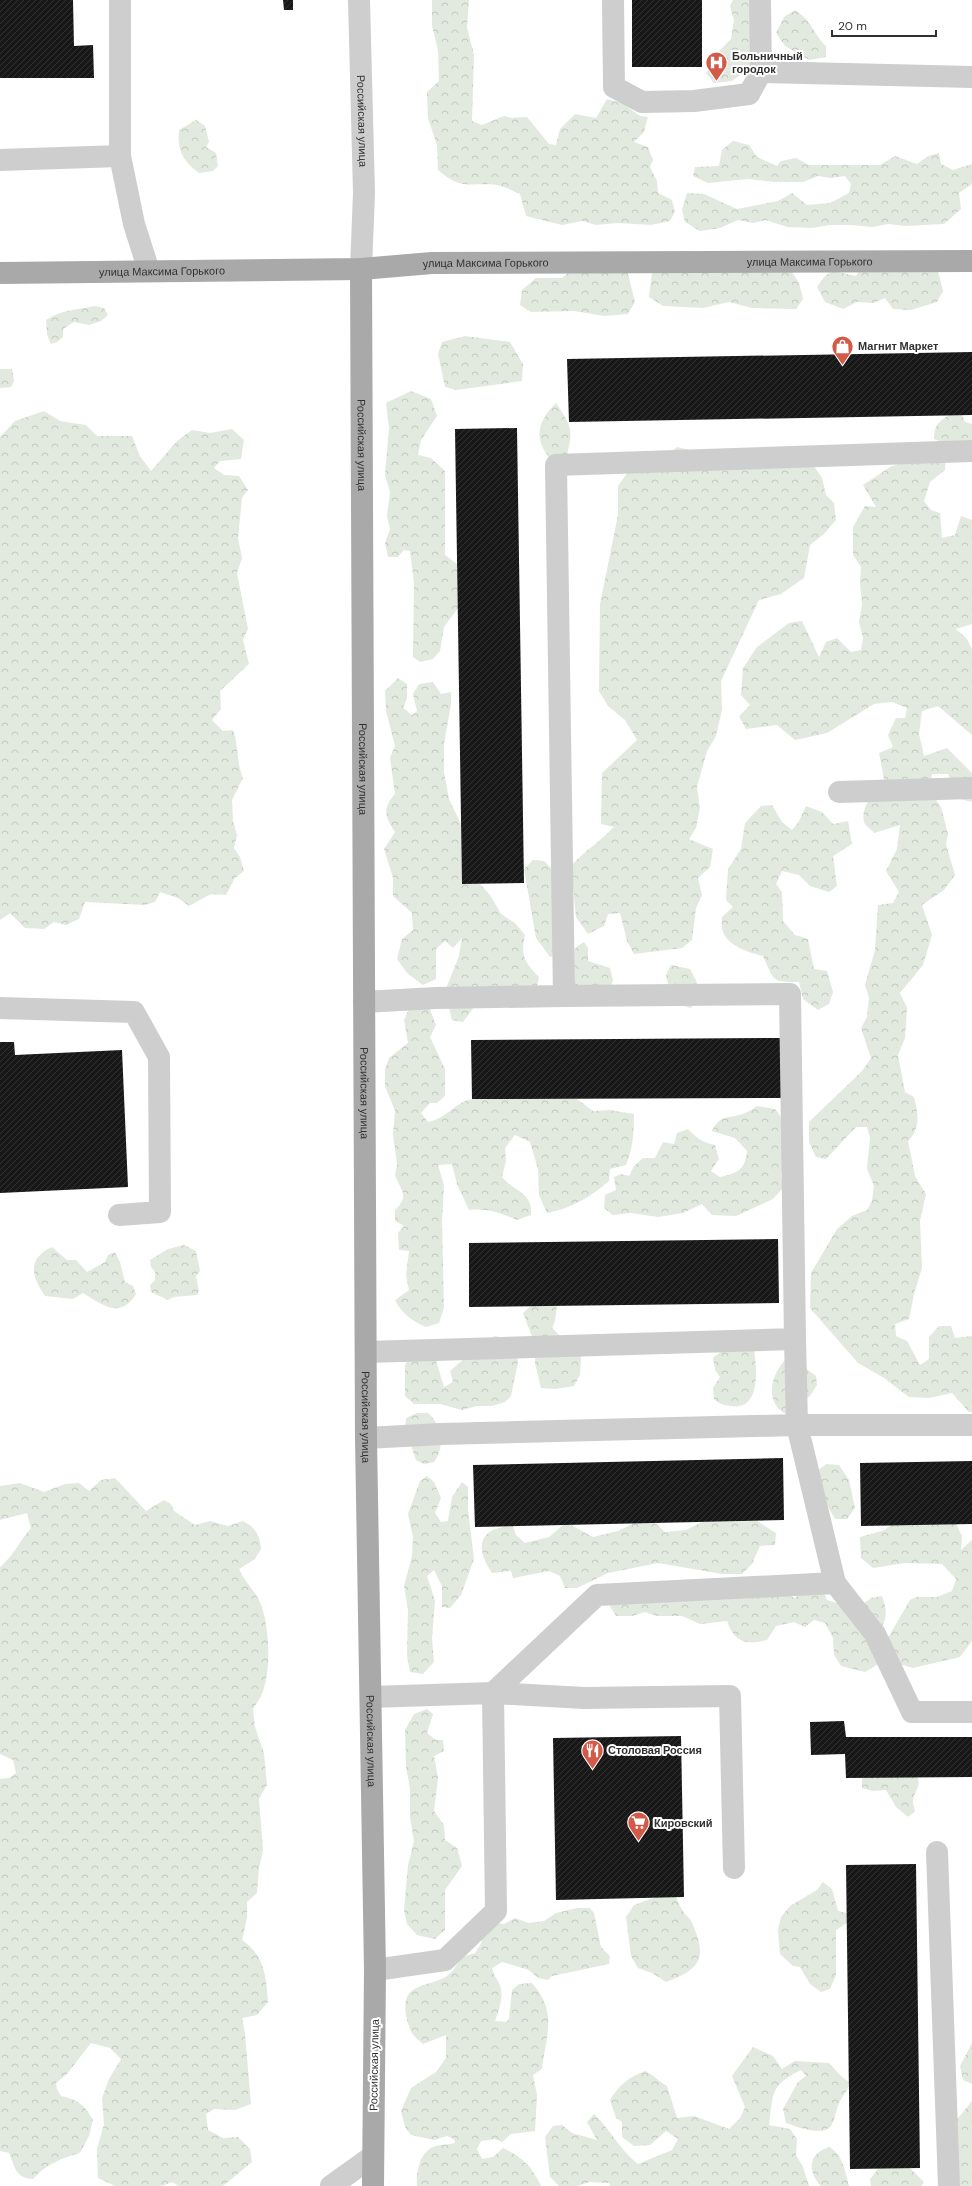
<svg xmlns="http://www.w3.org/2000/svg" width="972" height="2186" viewBox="0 0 972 2186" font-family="'DM Sans',sans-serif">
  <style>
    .forest { fill: url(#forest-crowns) }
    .building { fill: url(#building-hatch) }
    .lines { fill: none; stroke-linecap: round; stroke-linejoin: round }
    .minor { stroke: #cecece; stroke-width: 22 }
    .major { stroke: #a9a9a9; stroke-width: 22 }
    .labels { text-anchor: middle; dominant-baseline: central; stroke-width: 4; stroke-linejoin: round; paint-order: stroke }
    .poi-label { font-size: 11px; font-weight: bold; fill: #313131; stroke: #fff; text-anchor: start }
    .street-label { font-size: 11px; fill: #313131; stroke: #fff }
  </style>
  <defs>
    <pattern id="forest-crowns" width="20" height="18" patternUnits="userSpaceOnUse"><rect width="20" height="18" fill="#e2e9de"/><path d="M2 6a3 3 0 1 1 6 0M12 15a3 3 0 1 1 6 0" fill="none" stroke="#c2c8bf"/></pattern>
    <pattern id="building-hatch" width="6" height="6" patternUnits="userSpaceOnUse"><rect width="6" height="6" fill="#181818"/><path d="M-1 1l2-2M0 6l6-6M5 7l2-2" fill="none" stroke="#313131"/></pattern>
  </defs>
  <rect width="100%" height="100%" fill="#fff"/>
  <path class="forest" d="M432 0H469L467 27 474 55 472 121 482 125 504 116 512 118 527 117 549 144 556 145 560 129 575 114 596 118 607 99 622 103 640 116 648 117 644 132 634 142 648 147 653 160 650 167 657 181 658 193 672 200 675 212 670 221 651 225 618 223 596 225 582 221 562 225 526 216 520 194C513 191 504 186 497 185 469 182 462 191 438 170L437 145 428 118 427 92 439 81 438 50 432 26Z
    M733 0H760L751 67 732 81 714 83 706 73 718 52 731 39 734 20 730 6Z
    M795 10C813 22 812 32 826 46V57L809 60 785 46 776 33 784 17Z
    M196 120 205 126 209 142 206 147 216 153 218 166 213 171 199 173C183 161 177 151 179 130Z
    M733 141 749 145 757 157 777 166 781 161 796 158 809 165H880L895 156 917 164 928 156 939 153 941 164 953 170 972 164V184L959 193 961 209 944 224 905 226 888 224 872 227 851 225H829L812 228 787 227 766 220 753 223 738 220 720 228 700 231 685 222 682 210 687 193 704 194 737 209 778 201 792 193 807 205 830 203 849 193 851 184 845 176 830 178 818 176 803 182H775L748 179 708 183 693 176 695 167 719 166 722 150Z
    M866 261 938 271 943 291 937 302 911 310 893 309 885 298 874 303 857 302 843 309 825 302 817 287 824 277 832 271 856 276Z
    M620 262 628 274 635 302 628 314 604 316 574 311 531 312 520 305 522 290 536 278H562L570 271Z
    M790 269 799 283 803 299 796 309 752 308 729 302 703 308 663 306 649 297 652 273Z
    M95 306 104 308 108 315 101 321 89 325 74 322 63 329V337L57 342 51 344 47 335 46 320C62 309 78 310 95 306Z
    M465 336 510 342 523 364 522 381 456 390 445 387 438 354 442 342Z
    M0 369H12L14 381 11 387 0 388Z
    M411 391 431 399 437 416 421 440 418 455 431 458 445 471V555L457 564 458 608 444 627 440 651 433 659 420 662 413 657 414 583 410 551 404 550 398 557H388L385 543 390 529 387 516 390 492 385 475 389 428 386 403Z
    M556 403C573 428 573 430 566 459L556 465C534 443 534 425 556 403Z
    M44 411 60 421 86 425 97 436H132L140 456 151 471 177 441 192 430 210 433 232 429 244 440 241 459 220 461 214 468 224 475 239 476 248 490 242 498 238 538 242 558 237 573 248 629 243 640 249 664 220 691 221 709 212 720 223 731 233 730C239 746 236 761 243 778L232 800 233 821 237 835 234 848 240 857 244 871 235 878 226 895 211 894 189 906 178 898 160 892 155 902 145 905 85 902 79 919 66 925 54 922 44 929 25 928 10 913 0 920V437L15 421Z
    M949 415H962L965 422 972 424V442L946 444 934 439C934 426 938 422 949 415Z
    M677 447 694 451 807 456 822 478 826 495 834 503 836 520 824 534 810 545 804 578 781 594 759 600 721 681 722 710 716 736 707 751 697 787 700 808 696 828 689 839 713 849 710 867 698 878 702 895 696 908 692 940 682 948 634 954 627 941 620 913 608 914 604 926 588 934 576 917 571 866C584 851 600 842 614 827L601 824 602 773 637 740 625 720 608 706 599 691 600 604 618 515V486L635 462 667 455Z
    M946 452 945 470 930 482 924 501 931 510 940 513 942 538 955 535 961 516 972 520V624L956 629 967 639 972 649V735L938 706 922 711 919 734 924 756 947 748 972 773V802L960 799 948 774H932L929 790 941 807 948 834 946 844 955 875 944 890 922 905 932 935 923 965 900 993 907 1008 905 1038 898 1055 905 1092 914 1097C918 1112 921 1129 908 1141L915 1176 926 1194 920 1221 922 1268 914 1294 909 1319 895 1324 896 1336 907 1341 920 1365 929 1359V1337L939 1326H951L955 1338 972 1336V1412H969L952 1393 929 1398 909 1397 884 1378 858 1363 810 1308 811 1273 837 1229 852 1216 867 1210 872 1201 874 1186 867 1169 870 1138 867 1127H856L826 1159 816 1157 809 1142V1122L862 1071 871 1058 861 1028 867 1017 869 998 865 985 875 950 878 905 893 903 899 892 886 871 897 849 900 825 874 833C872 830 867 827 865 824 858 810 876 789 884 779L879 753 893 747 888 735 896 718H905L907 708 892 702 874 704 827 733 795 740 777 725 746 729 739 716 750 705 741 695 743 668 757 647 789 623 802 621 819 657 826 642 837 638 851 652 861 650 863 638 859 622 862 604 860 583 861 567 853 555V527L865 506 876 507 863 485 890 467 914 459Z
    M398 678 407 684V698L403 708 412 715 417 711 413 694 419 684 433 682 441 694 451 692V704L444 744V772L449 799 461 824 462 884H480L490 895 501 914 515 923 525 935C520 956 525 963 539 977L535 996 474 1007 463 1022 452 1020 445 991 459 956 462 938 453 948 445 941 436 949V979L423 985 407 973 397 959 402 939 413 930 412 913 393 896V878L384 849 395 832C385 817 382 808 395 794L390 758 395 746 386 711 385 691Z
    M772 805 782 822 792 830 798 823 806 806 822 812 833 824 848 821 852 844 833 856 837 886 829 892 810 886 799 875 782 871 776 884 782 892 783 921 795 935 808 939 814 969 827 971 833 992 829 1004 818 1010 803 999 799 982C771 983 774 980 763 956 750 953 728 946 723 932 721 928 722 921 722 917L733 907 726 900 728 869 741 849 745 823 761 806Z
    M533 860 544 861 556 873 563 954 550 957 536 938 524 869Z
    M584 942 588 948V961L610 968 613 980 608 995 569 1006C565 981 558 956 584 942Z
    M671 965 690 969C696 980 702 990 699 1002L690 1008C671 1002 670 993 666 975Z
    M429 1007 436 1025 430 1037 445 1069V1096L437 1103H430L421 1113 428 1122C446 1119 454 1103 472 1099H577L593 1111 610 1110 634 1114C634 1132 633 1148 626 1165L610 1169 609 1181C592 1196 570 1209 547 1213L539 1195 538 1169 530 1142 515 1135 505 1148 506 1161 502 1177C514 1192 533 1192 531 1215L517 1220C501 1213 487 1208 469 1210L457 1184 452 1164 438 1165 444 1185 442 1222 444 1308 439 1323 426 1327C412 1321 402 1314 395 1300L409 1290 406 1275 409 1251 399 1250 398 1233 404 1226 395 1221V1210C410 1196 401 1191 395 1175L397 1165 393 1134 395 1111 385 1086V1069L389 1058 408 1043 404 1020 409 1009Z
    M757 1106 775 1109 781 1117 792 1125 788 1158 781 1174 783 1188 773 1199 736 1216 712 1215 702 1204 683 1213 658 1217 631 1213 613 1215 604 1208 605 1195 616 1190 614 1177 621 1174 629 1176 634 1166 643 1158H655L663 1142 674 1144 677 1133 688 1129C696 1138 704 1143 715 1145L719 1159 711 1171 720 1177C738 1173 745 1170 747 1151L735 1138 712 1131C720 1114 728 1119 743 1114 748 1112 753 1109 757 1106Z
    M184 1245 196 1251 200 1271 196 1276 199 1291 197 1295 174 1297 168 1300 151 1292 150 1285 155 1280V1272L151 1267 150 1260 168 1249Z
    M52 1247 67 1260H76L87 1272 105 1262 108 1255 115 1252 120 1262 125 1282 133 1286 136 1294C120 1320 103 1305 83 1293L73 1299 45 1296C32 1277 26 1259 52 1247Z
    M531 1306H557L555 1321 552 1328 581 1356 580 1375 574 1386 555 1389 541 1388 535 1363 536 1347 523 1313Z
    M494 1336 506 1338 515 1347 518 1362 511 1396 505 1402 492 1406H477L462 1410 440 1404H414L405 1396V1365L413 1351 434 1354 444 1387 453 1382 450 1371 464 1359 485 1349Z
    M723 1350H754C757 1368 761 1411 731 1406 723 1405 719 1404 714 1399L713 1388 720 1377 715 1370 713 1358Z
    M789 1356 816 1376 817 1385 810 1396 788 1415C762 1403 771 1372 789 1356Z
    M417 1413H428C443 1427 445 1446 434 1462L424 1464 416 1460 405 1428 406 1418Z
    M826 1464 839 1465 849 1480 855 1508 847 1519H835L826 1503 816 1472Z
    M427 1476 434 1482 441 1498 435 1513 441 1522 448 1521 452 1497 462 1482 468 1487V1510L474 1559 461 1595 450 1608 442 1607V1586L434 1570 427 1576 435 1601 432 1638 434 1662 423 1674 410 1672 407 1656 408 1609 404 1586 412 1556 413 1537 408 1514 420 1481Z
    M115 1478 146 1511 164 1500 171 1504 174 1511 195 1525 210 1521 228 1526 243 1521C255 1527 260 1535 261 1549L255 1559 239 1569C245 1582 254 1590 259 1600 270 1623 272 1673 261 1696 259 1701 255 1705 253 1709L255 1727 264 1753 267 1785 259 1799 263 1850 259 1868 257 1893 247 1902V1918L242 1940C265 1956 266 1976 268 2002L257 2015 242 2018 245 2034 251 2104 235 2110 214 2109 206 2114 208 2130 223 2138 238 2137 250 2149 252 2162 223 2186H179L172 2182 162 2186H115L98 2178 97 2149 104 2124 102 2098 109 2079 121 2059 110 2048 91 2043 67 2074 56 2083 57 2089 61 2096C78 2100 85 2105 93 2120L89 2136 80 2153C61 2158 45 2165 33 2179 15 2178 15 2167 9 2153L0 2151V1779L9 1778 16 1773 13 1760 0 1754V1567C14 1555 19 1542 31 1528L27 1513 0 1520V1486L20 1483 44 1492 65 1484 79 1483 89 1491 101 1480Z
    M757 1521 776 1533 775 1545 760 1546 752 1564 742 1574H722L658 1563 608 1573 577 1588H565L560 1576 549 1571 513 1578 511 1571 492 1573C474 1547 479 1527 513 1526L516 1535 525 1543 549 1537 563 1525H571L593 1537 618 1531 634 1523H655L665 1532 686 1530 702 1522Z
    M956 1524 962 1536 961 1550 972 1540V1641L960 1657 913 1668 899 1664 880 1663 865 1672 841 1666 834 1655 833 1638 825 1623 814 1620 805 1627 794 1622 776 1626 767 1640C746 1645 735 1643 727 1621L700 1624 682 1616H657L645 1612 632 1616H616L608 1603 784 1590 794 1598 804 1592 823 1590 827 1600 856 1609 871 1598 882 1596C887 1610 888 1618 879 1631L889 1636 910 1600 916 1597H937L952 1591 956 1579 942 1564 905 1563 873 1568 861 1558 860 1537 885 1530 891 1525Z
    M427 1709 433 1714 427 1733 436 1740H443L444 1751 434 1756 438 1778 434 1811 444 1825 445 1840 457 1848 462 1866 445 1890V1930L435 1939 417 1935 407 1924 404 1910 408 1865 414 1841 410 1817V1789L406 1767 405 1730 414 1714Z
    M862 1767 912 1770C926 1786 914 1787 913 1802 913 1805 915 1809 915 1811L908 1817 896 1807 886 1790 873 1791 862 1788Z
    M823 1882 832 1889 838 1911 847 1913V1923L836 1930V1975L830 1989 821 1992 810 1984 800 1967 793 1966 780 1954 778 1930 781 1917 790 1906 817 1890Z
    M656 1897H676C678 1902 680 1907 683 1911 685 1915 689 1917 691 1921 708 1957 702 1969 666 1982L652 1973 638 1968 631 1956 626 1917 634 1905Z
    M577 1908H590L594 1913 601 1947 610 1956 609 1964 552 1976 548 1980 538 1978 529 1970 502 1962 492 1968C494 1977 498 1979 500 1986 504 1998 499 2009 495 2021L506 2022 509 2019 512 1990 519 1984 532 1983C558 2013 546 2034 542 2069L533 2075 537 2095 535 2131 511 2134 502 2142 495 2139 481 2141 477 2149 482 2159 493 2157 503 2148C523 2158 532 2166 541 2186H417C416 2172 420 2150 436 2146 443 2144 449 2145 455 2143L454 2139 447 2136 434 2140 411 2135 405 2127 401 2111 411 2088 436 2072 446 2058V2035L423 2044C419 2040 414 2037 412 2033 406 2021 400 1998 413 1990 423 1983 440 1982 447 1976 454 1971 457 1964 462 1957L475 1953 482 1942 476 1931 493 1923 504 1924 515 1918 529 1923 544 1921 556 1913Z
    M972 2043V2084L963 2080 960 2066Z
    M753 2047 773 2056 782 2069 795 2061 829 2063 842 2077 849 2082C849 2090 844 2093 840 2101 836 2108 836 2117 832 2124 826 2138 797 2127 786 2123L783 2109 798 2082 806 2076 801 2070C770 2085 773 2094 769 2125L790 2129 797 2139 796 2155 803 2167 809 2186H610L609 2183 590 2182 577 2186H559L550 2177 545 2137 553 2126 562 2125 572 2133 597 2140 587 2122 594 2114C610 2129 620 2150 638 2164L672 2150 678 2139 666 2131 650 2145 634 2146 622 2137V2122L616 2118 610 2100C618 2086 629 2077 645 2071 654 2075 659 2082 667 2086L677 2118 694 2116 729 2129 740 2118 745 2107 732 2076Z
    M972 2101V2186H942L947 2126 959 2117Z
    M829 2147C843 2155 845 2171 849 2186H821C807 2171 808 2154 829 2147Z
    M879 2168H910L923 2181 922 2186H871L870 2179Z"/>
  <path class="building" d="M0 0H73L74 46 93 45 94 78H0Z
    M283 0H293V10H284Z
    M632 0H702V67H632Z
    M972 352V415L569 422 567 359Z
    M517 428 524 883 462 884 455 429Z
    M781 1038V1098L472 1099 471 1040Z
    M0 1042H14L15 1055 122 1050 128 1187 0 1193Z
    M778 1239 779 1303 469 1307V1243Z
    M783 1458 784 1520 475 1527 473 1465Z
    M972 1461V1524L861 1526 860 1463Z
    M844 1721 846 1737H972V1777L846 1778 845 1754 811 1755 810 1722Z
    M681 1736 684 1897 556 1900 553 1738Z
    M916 1864 920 2168 850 2169 846 1865Z"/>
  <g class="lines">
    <g class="minor">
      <path id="s1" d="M359 0 364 193 361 269"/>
      <path d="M613 0 614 87 642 102 694 101 749 94 761 72"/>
      <path d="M760 0 761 72 972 77"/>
      <path d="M120 156 134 224 149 271"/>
      <path d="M0 160 120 156V0"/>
      <path d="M839 792 972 788"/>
      <path d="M364 1002 436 998 564 996 556 465 972 451"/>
      <path d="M0 1008 134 1012 159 1057 160 1212 119 1215"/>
      <path d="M366 1352 795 1339 790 994 564 996"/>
      <path d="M366 1438 441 1434 797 1425 795 1339"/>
      <path d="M835 1583 797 1425H972"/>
      <path d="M493 1693 597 1595 835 1583 875 1634 912 1712H972"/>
      <path d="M493 1693 584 1698 730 1696 734 1868"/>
      <path d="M371 1697 493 1693 496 1911 445 1960 375 1970"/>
      <path d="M937 1852 949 2186"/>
      <path d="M331 2186 373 2156"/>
    </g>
    <g class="major">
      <path id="s2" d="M361 269 366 1438 375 1970 373 2186"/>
      <path id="s3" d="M0 273 361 269 432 263 972 261"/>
    </g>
  </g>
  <defs>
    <symbol id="hospital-pin" viewBox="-11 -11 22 30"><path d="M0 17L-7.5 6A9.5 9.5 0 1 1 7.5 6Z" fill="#d35a48" stroke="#fff"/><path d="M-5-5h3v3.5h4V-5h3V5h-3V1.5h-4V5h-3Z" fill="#fff"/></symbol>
    <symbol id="shop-pin" viewBox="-11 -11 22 30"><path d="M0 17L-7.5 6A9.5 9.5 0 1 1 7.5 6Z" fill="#d35a48" stroke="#fff"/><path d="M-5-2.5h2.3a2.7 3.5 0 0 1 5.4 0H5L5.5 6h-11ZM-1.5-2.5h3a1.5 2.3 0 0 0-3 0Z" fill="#fff"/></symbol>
    <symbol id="restaurant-pin" viewBox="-11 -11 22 30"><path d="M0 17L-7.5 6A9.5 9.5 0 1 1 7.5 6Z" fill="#d35a48" stroke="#fff"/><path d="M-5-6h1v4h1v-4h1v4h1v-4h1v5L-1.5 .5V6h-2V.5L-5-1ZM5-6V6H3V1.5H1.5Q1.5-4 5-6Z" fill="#fff"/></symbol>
    <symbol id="supermarket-pin" viewBox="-11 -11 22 30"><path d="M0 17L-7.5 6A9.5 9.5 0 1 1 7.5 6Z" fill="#d35a48" stroke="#fff"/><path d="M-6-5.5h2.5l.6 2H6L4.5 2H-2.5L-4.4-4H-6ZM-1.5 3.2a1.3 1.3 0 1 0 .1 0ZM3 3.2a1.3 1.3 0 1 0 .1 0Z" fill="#fff"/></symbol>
  </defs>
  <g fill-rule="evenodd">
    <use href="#hospital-pin" x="704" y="50" width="25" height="34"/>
    <use href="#shop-pin" x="830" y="334" width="25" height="34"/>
    <use href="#restaurant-pin" x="580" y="1738" width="25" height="34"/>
    <use href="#supermarket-pin" x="626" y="1810" width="25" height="34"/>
  </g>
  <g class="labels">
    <g class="poi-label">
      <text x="732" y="56">Больничный<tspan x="732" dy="13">городок</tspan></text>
      <text x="858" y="346">Магнит Маркет</text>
      <text x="608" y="1750">Столовая Россия</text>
      <text x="654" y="1823">Кировский</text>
    </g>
    <g class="street-label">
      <text stroke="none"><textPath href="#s1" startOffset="121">Российская улица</textPath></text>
      <text stroke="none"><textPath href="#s3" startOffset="810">улица Максима Горького</textPath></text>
      <text stroke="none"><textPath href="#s3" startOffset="486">улица Максима Горького</textPath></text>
      <text stroke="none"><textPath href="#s3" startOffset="162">улица Максима Горького</textPath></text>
      <text stroke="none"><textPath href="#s2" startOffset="176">Российская улица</textPath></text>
      <text stroke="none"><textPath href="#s2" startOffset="500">Российская улица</textPath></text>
      <text stroke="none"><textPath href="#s2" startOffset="824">Российская улица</textPath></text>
      <text stroke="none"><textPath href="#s2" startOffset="1148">Российская улица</textPath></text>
      <text stroke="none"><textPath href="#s2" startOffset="1472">Российская улица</textPath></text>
      <text transform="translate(374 2065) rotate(-89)">Российская улица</text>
    </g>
  </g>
  <path d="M832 30v6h104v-6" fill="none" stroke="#313131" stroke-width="2"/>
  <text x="838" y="30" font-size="12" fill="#313131" stroke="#ffffff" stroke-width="3" paint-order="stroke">20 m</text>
</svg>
